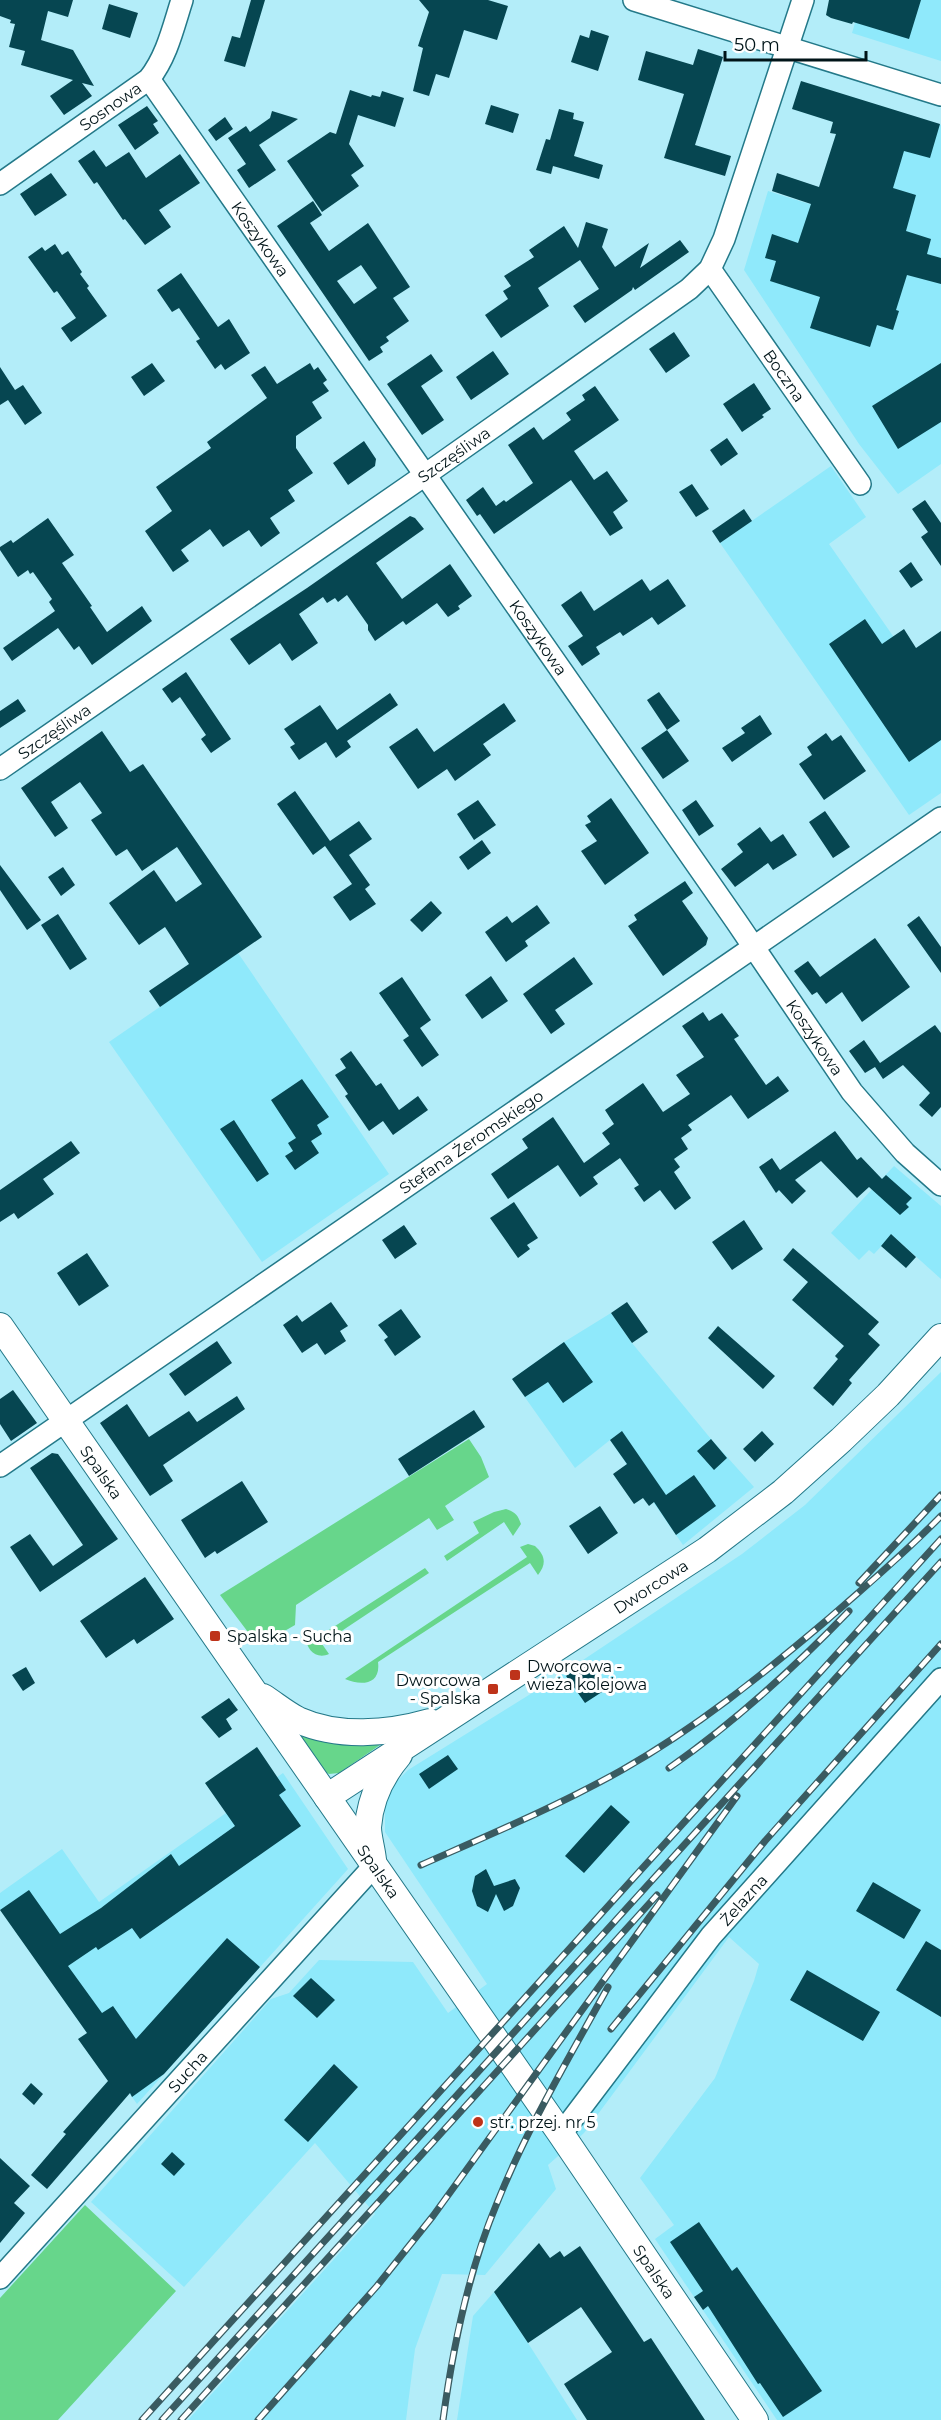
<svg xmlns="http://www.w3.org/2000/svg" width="941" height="2420" viewBox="0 0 941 2420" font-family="Montserrat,sans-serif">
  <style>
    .built { fill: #8fe9fb }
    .green { fill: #67d68b }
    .building { fill: #064651; fill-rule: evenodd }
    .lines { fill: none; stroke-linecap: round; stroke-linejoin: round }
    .minor-casing { stroke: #247989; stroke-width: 24 }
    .tertiary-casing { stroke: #247989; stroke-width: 28 }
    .minor { stroke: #fff; stroke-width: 21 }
    .tertiary { stroke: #fff; stroke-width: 26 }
    .rail-casing { stroke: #3a5b61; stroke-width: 7 }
    .rail { stroke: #fff; stroke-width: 4.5; stroke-dasharray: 14; stroke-linecap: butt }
    .poi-dot { fill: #be331a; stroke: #fff; stroke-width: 2 }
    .labels { text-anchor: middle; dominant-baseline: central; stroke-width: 6; stroke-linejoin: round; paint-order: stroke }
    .street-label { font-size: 16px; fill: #001418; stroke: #fff }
    .poi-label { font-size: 16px; fill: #001418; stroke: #fff; text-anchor: start }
  </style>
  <rect width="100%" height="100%" fill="#b3edf9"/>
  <path class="built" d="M862 0H941V61L852 33Z
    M863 101 941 125V464L898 494 859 444 744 270 768 191 819 207Z
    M831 466 866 517 829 544 941 705V793L909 815 720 543Z
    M238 953 389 1174 262 1262 109 1042Z
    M894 1166 941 1206V1279L892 1235 874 1254 869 1250 859 1260 831 1233Z
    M611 1313 632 1343 711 1439 754 1487 683 1545 610 1440 575 1468 512 1379 564 1342Z
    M941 1372V2420H777L655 2239 674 2225 640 2178 715 2078 754 1981 759 1964 729 1937 584 2133 548 2165 556 2189 485 2275 442 2274 415 2349 406 2420H188L375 2214 315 2143 184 2287 91 2202 271 1999 289 1993 319 1960 413 1962 448 2013 487 1984 385 1832V1807L390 1793 397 1781 408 1770 553 1680 742 1554 805 1505Z
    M283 1773 348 1869 137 2104 0 1909V1893L62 1849 99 1902Z
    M494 2292 528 2343 577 2420H457L473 2316Z"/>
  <path class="green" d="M469 1439 481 1457 489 1477 445 1506 454 1520 437 1530 429 1518 296 1605 295 1625 269 1640 257 1644 220 1595Z
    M506 1509C515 1512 518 1515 521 1524L513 1536 504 1522 447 1561 444 1556 479 1533 473 1522 494 1512Z
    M528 1544 535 1546C545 1555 547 1564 538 1575L530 1563 378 1662C381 1685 361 1686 345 1679L527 1557 520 1547Z
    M425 1568 429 1573 322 1644 329 1654C316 1660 305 1649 306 1635L312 1629 318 1637Z
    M298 1730 380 1742V1745L339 1773 329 1774 324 1771 299 1734Z
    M85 2205 176 2291 58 2420H0V2298Z"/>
  <path class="building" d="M0 0H73L68 17 48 11 41 40 73 50 94 86 82 83 92 96 64 115 50 96 73 80 21 65 25 51 9 47 15 24 10 23 11 20 0 16Z
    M251 0H265L245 67 224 61 232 36 240 38Z
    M419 0H488L508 6 497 40 464 30 449 78 436 74 429 96 413 91 423 48 418 46 429 12Z
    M829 0H921L909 39 853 22 852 24 831 18 826 15Z
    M109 4 138 13 130 38 102 29Z
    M591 30 609 36 598 71 571 62 580 35 589 38Z
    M698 49 723 57 695 145 731 156 725 176 664 158 684 94 638 80 646 51 693 65Z
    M801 81 940 124 930 158 904 151 893 188 916 195 906 231 931 239 927 254 941 258V284L907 275 896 310 899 311 893 330 877 325 870 347 810 328 820 297 770 281 776 261 765 258 772 234 798 243 811 204 772 191 777 173 819 187 836 134 830 133 833 122 792 109Z
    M350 90 371 97 372 95 380 97 382 91 404 98 395 127 358 115 349 144 364 166 351 175 359 186 322 212 287 161 330 132 336 134Z
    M491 105 519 114 513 133 485 124Z
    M147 106 158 121 153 124 159 133 135 150 118 125Z
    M559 109 574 113 573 119 584 122 574 156 603 165 599 179 553 166 551 174 536 170 546 139 550 140Z
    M272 111 298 119 259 145 276 170 249 188 237 170 246 164 228 138 246 126 250 132 270 118Z
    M225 117 233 129 216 141 208 130Z
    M94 150 106 167 129 152 146 178 180 154 200 183 159 210 171 227 145 245 125 219 123 220 97 182 94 184 78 161Z
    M51 173 67 195 35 216 20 194Z
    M313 201 322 215 310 223 329 251 368 223 410 287 393 298 409 321 386 337 389 341 380 347 383 352 369 361 277 226ZM361 265 377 288 354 304 337 281Z
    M586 222 608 229 602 247 615 267 649 243 640 268 680 240 689 252 635 290 633 287 632 290 585 323 573 306 599 289 580 260 538 288 549 306 501 338 485 315 508 299 503 291 511 286 504 276 534 257 529 250 564 226 578 248Z
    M55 244 62 255 68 251 82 272 80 274 89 286 87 288 107 316 71 342 61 328 76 318 57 291 54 293 28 257 42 247 45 251Z
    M181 273 218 327 229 319 250 353 225 370 221 364 215 369 196 341 200 339 179 308 172 312 157 290Z
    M674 332 690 356 666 373 649 349Z
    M493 351 509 374 471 400 456 377Z
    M431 354 443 371 421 386 444 420 422 435 387 384Z
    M152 363 165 381 144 396 131 377Z
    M310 363 314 370 318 367 327 380 323 383 329 391 312 402 322 418 296 436V448L313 473 288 490 295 501 270 518 280 533 261 547 249 530 223 547 210 529 181 550 189 561 173 572 145 531 172 511 156 487 211 448 207 442 267 398 251 375 265 366 277 384Z
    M941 363V422L898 449 872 406Z
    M0 367 15 390 23 385 42 413 25 425 8 400 0 405Z
    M754 383 771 409 762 415 764 417 742 432 723 404Z
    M595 386 619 420 574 451 594 480 607 471 628 501 613 512 623 528 610 536 571 480 494 534 480 514 477 516 466 500 483 487 496 506 504 500 506 502 533 483 508 445 534 427 543 440 571 420 566 413 585 400 582 395Z
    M727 438 738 454 721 466 710 450Z
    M364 441 376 459 375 466 348 485 333 463Z
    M692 484 709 509 696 517 679 492Z
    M925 500 941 523V566L921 537 928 532 912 509Z
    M744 509 752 521 720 543 712 531Z
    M410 516 415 518 424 529 376 563 402 599 450 564 472 596 458 606 460 609 448 617 437 603 406 625 403 621 375 641 368 630V625L347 595 338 602 335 598 327 603 323 597 299 614 318 643 292 661 280 643 249 665 230 639 307 588Z
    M48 518 74 555 62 563 92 606 90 607 107 632 142 606 152 621 92 665 79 646 74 650 58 628 12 661 3 648 55 611 49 602 52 599 33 572 30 574 28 570 18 577 0 550V547L11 540 13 543Z
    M911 562 923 580 911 588 899 571Z
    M642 579 650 591 668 579 686 606 658 625 652 617 623 636 620 632 596 647 600 654 582 666 568 646 583 636 561 605 581 591 594 611Z
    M865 619 882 644 904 629 916 648 941 631V740L909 762 829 644Z
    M186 672 231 739 211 753 201 739 206 735 180 697 172 703 162 689Z
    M659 692 680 721 667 730 689 761 663 779 641 748 667 730 647 700Z
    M390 693 398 705 347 741 351 747 336 758 326 742 299 760 290 747 295 744 284 729 320 705 337 730Z
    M18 699 26 711 0 728V711Z
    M504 703 516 721 483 744 491 755 455 781 447 769 418 789 389 747 417 728 434 752Z
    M760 715 772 734 732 762 722 748 745 733 741 728Z
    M102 731 130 772 143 764 262 937 160 1007 149 991 189 964 165 927 139 945 109 903 154 870 176 902 202 884 177 847 142 871 127 849 116 856 91 820 102 813 80 782 51 802 68 828 55 837 21 788Z
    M826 733 832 741 841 735 866 771 824 800 799 764 812 755 807 747Z
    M295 791 330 841 359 821 372 839 349 855 370 885 365 889 376 904 350 921 333 897 352 884 325 846 313 855 277 804Z
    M611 798 649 853 605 885 581 851 597 841 585 825 591 822 587 816Z
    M478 800 496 825 474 840 457 814Z
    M696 800 714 826 699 836 682 810Z
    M825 811 850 847 833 858 809 822Z
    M760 827 771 842 783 834 797 855 773 870 768 863 735 887 721 869 743 852 737 844Z
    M482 840 491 853 468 870 459 857Z
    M0 865 41 920 27 930 0 890Z
    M63 867 75 885 61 896 48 877Z
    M685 881 693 893 682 901 708 938 706 945 663 976 628 926 637 920 634 915Z
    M431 901 442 913 422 932 410 920Z
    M537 905 550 923 525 941 528 946 506 962 485 932 507 916 512 923Z
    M58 914 87 959 70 970 41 925Z
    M919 916 941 947V973L907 925Z
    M875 938 910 987 862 1022 842 992 826 1004 817 992 812 995 794 971 808 961 820 977Z
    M574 957 593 984 555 1010 565 1024 551 1034 523 994Z
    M491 976 508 1001 482 1019 465 995Z
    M402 977 431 1020 420 1028 439 1055 422 1067 403 1040 412 1034 409 1036 379 993Z
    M703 1012 709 1021 722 1013 739 1036 734 1039 766 1085 778 1076 789 1091 748 1119 731 1095 688 1125 692 1130 681 1138 688 1149 674 1159 680 1167 674 1172 691 1198 675 1210 660 1190 644 1202 634 1188 639 1185 620 1158 593 1177 598 1184 580 1197 558 1165 508 1199 491 1174 528 1148 522 1139 553 1117 584 1163 610 1144 602 1133 614 1124 605 1110 643 1083 663 1112 690 1094 676 1075 704 1057 682 1026Z
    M935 1025 941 1033V1107L932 1117 919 1105 930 1093 903 1065 883 1079 875 1067 865 1073 849 1051 864 1040 880 1063Z
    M351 1051 376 1086 381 1083 399 1110 418 1096 428 1110 393 1135 383 1121 369 1131 345 1096 348 1094 335 1075 346 1068 340 1059Z
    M302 1079 329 1117 317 1125 322 1134 311 1141 319 1153 295 1170 285 1156 293 1151 288 1143 296 1138 271 1100Z
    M234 1120 269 1174 257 1182 220 1129Z
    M835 1131 857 1160 861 1157 882 1179 886 1175 912 1198 906 1204 909 1207 900 1215 869 1187 857 1198 821 1161 795 1180 806 1191 792 1204 779 1190 776 1193 759 1167 772 1158 780 1170Z
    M71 1141 80 1153 43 1179 54 1194 18 1219 14 1213 0 1222V1190Z
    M514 1202 538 1238 527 1245 530 1249 518 1258 490 1218Z
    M744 1220 763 1249 732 1270 712 1242Z
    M404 1225 417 1244 395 1259 382 1240Z
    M891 1234 916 1257 906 1268 881 1246Z
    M793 1248 879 1322 868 1334 880 1345 849 1380 852 1383 833 1406 813 1388 838 1359 835 1356 844 1346 792 1300 808 1282 783 1260Z
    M87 1253 109 1286 79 1306 57 1273Z
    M331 1302 348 1326 340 1331 346 1341 325 1355 317 1343 302 1353 283 1325 297 1315 302 1322Z
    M627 1302 648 1332 632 1343 611 1313Z
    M401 1309 421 1337 395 1356 384 1340 388 1337 378 1325Z
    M718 1326 775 1376 763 1389 708 1338Z
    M217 1341 232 1363 185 1396 169 1374Z
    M564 1342 593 1382 563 1403 548 1382 525 1397 512 1379Z
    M13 1390 37 1423 11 1441 0 1424V1399Z
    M237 1396 245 1409 163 1465 173 1481 150 1496 100 1423 127 1404 149 1437 189 1411 197 1422Z
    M474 1410 485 1427 409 1476 398 1459Z
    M622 1431 666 1495 694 1475 716 1506 676 1535 654 1502 649 1506 643 1498 634 1504 613 1474 627 1464 610 1440Z
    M762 1431 774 1444 755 1462 743 1449Z
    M711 1439 727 1458 714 1470 697 1451Z
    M52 1453 58 1454 118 1539 40 1592 10 1547 30 1534 53 1566 83 1545 30 1468Z
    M242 1481 268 1522 217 1554 215 1551 205 1558 181 1520Z
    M600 1506 618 1533 588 1554 569 1526Z
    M145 1577 174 1619 137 1644 134 1639 106 1658 80 1621Z
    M587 1662 605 1690 585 1703 566 1676Z
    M26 1667 35 1683 23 1691 12 1675Z
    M229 1698 238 1710 226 1719 232 1729 219 1738 201 1717Z
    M257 1747 286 1790 279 1795 301 1826 140 1939 132 1928 98 1950 96 1947 68 1966 102 2013 113 2006 136 2039 227 1938 260 1967 164 2074 132 2097 130 2093 47 2189 31 2175 66 2134 63 2132 108 2081 78 2039 87 2033 0 1910 29 1890 60 1934 101 1908 171 1854 179 1866 235 1826 205 1783Z
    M448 1755 458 1769 429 1789 419 1774Z
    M611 1805 630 1822 584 1873 565 1856Z
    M486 1869 494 1886 515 1879 520 1888 513 1906 504 1911 496 1894 488 1912 477 1906 472 1891 475 1876Z
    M873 1882 921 1910 904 1939 856 1911Z
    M926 1941 941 1950V2017L896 1990Z
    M807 1970 880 2012 863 2041 790 2000Z
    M311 1978 335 2000 317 2018 293 1996Z
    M334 2064 358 2087 308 2142 284 2120Z
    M31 2083 43 2094 34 2105 22 2094Z
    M172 2152 185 2164 174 2176 161 2164Z
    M0 2158 30 2186 14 2203 25 2213 0 2243Z
    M699 2222 732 2271 737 2267 822 2391 783 2417 760 2383 758 2384 708 2306 703 2310 694 2297 703 2291 670 2242Z
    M539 2243 550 2258 560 2251 564 2257 580 2246 644 2342 651 2338 705 2420H587L564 2384 612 2352 581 2307 528 2343 494 2292Z"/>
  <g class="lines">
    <defs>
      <g id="minor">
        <path d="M634 0 941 95"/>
        <path id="s1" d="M149 79 736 921 852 1092 905 1153 941 1185"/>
        <path id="s2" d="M0 184 149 79C167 56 173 28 182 0"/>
        <path id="s3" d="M710 269 860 484"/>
        <path id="s4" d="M0 769 425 475 689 289 710 269 724 239 803 0"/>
        <path id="s5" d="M0 1466 941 818"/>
        <path id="s6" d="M561 2134 711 1936 941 1679"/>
        <path id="s7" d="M0 2278 374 1866"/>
      </g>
      <g id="tertiary">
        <path id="s8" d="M0 1326 561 2134 755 2420"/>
        <path d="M263 1697C274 1704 286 1714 298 1720 338 1738 388 1734 430 1722"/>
        <path id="s9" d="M327 1797 707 1550 783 1492 841 1440 888 1395 941 1337"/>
        <path d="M373 1860C372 1849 368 1837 368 1827 370 1799 382 1775 399 1755"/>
      </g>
    </defs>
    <use href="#minor" class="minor-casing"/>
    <use href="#tertiary" class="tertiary-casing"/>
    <use href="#minor" class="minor"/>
    <use href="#tertiary" class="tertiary"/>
    <defs>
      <path id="rail" d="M859 1583 941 1495
        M669 1768C735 1722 793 1669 849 1611
        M421 1865C489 1835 558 1806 622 1770 696 1728 762 1675 827 1620 866 1586 905 1553 941 1516
        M611 2029 765 1841 941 1644
        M142 2420 941 1539
        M162 2420 941 1562
        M181 2420 657 1895
        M258 2420 377 2286 433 2216 737 1796
        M443 2420C453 2346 468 2272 497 2203 527 2128 569 2058 608 1987"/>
    </defs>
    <use href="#rail" class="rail-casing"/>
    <use href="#rail" class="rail"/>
  </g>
  <g class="poi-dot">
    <rect x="209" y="1630" width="12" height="12" rx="3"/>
    <rect x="509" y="1669" width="12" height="12" rx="3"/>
    <rect x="487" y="1683" width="12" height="12" rx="3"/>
    <circle cx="478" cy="2122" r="6"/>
  </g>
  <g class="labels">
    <g class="street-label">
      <text stroke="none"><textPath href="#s2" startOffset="135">Sosnowa</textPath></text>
      <text stroke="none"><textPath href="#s1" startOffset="195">Koszykowa</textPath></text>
      <text stroke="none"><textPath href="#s3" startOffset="130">Boczna</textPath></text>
      <text stroke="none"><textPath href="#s4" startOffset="552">Szczęśliwa</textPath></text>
      <text stroke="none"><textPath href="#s1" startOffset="681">Koszykowa</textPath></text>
      <text stroke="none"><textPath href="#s4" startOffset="66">Szczęśliwa</textPath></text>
      <text stroke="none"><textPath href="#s1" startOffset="1167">Koszykowa</textPath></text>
      <text stroke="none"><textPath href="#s5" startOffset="572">Stefana Żeromskiego</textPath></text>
      <text stroke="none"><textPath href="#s8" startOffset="178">Spalska</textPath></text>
      <text stroke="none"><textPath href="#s9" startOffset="386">Dworcowa</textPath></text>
      <text stroke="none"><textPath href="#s8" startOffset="664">Spalska</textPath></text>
      <text stroke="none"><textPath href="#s6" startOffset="297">Żelazna</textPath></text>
      <text stroke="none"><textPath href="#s7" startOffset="279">Sucha</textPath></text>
      <text stroke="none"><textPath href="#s8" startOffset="1150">Spalska</textPath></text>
    </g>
    <g class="poi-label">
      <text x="227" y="1636">Spalska - Sucha</text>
      <text x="527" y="1666">Dworcowa -<tspan x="527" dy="18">wieża kolejowa</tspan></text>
      <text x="481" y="1680" text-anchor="end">Dworcowa<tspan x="481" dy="18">- Spalska</tspan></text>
      <text x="490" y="2122">str. przej. nr 5</text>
    </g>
  </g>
  <path d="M725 51v9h141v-9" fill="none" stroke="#001418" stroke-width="3"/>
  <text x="734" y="51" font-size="18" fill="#001418" stroke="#ffffff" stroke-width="4.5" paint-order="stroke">50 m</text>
</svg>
